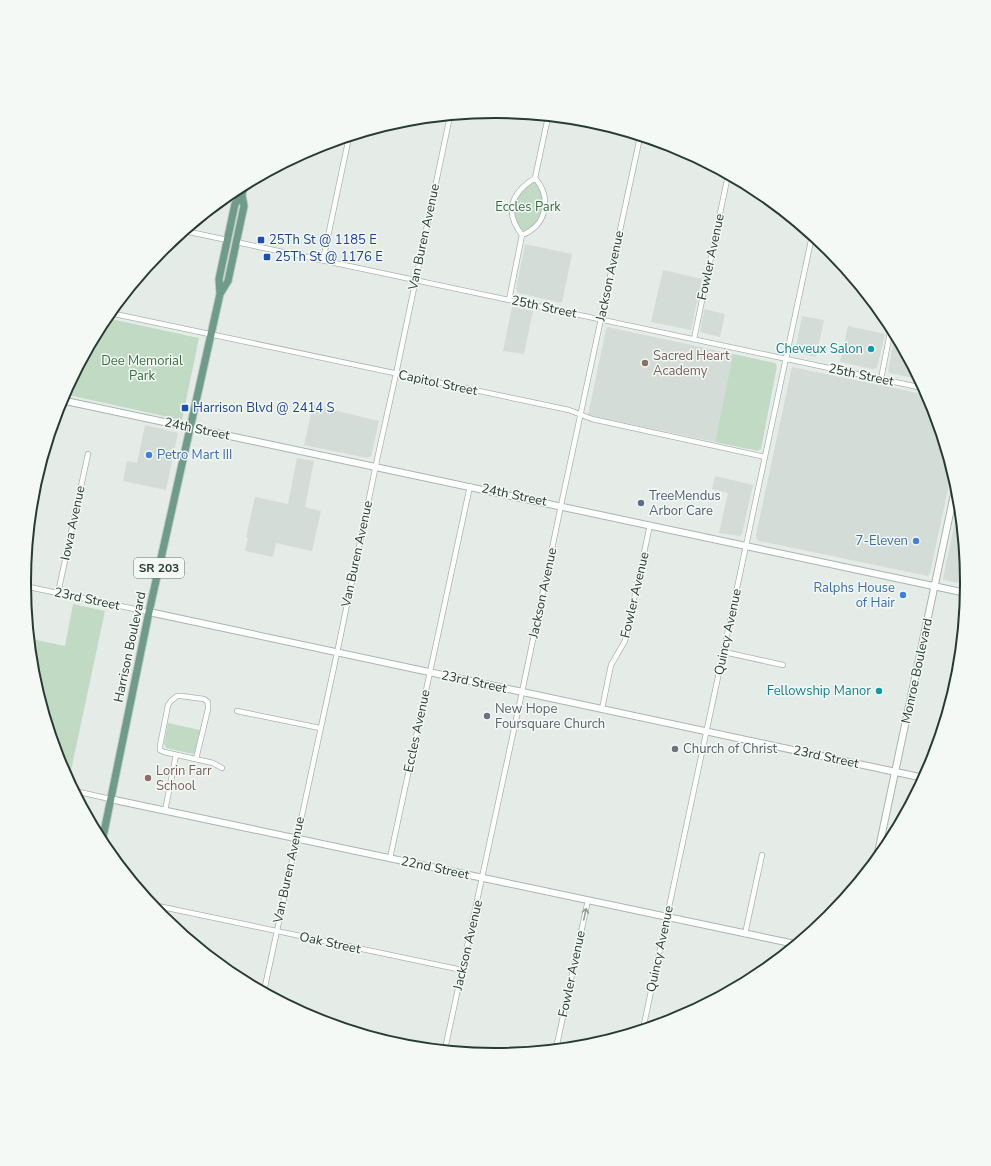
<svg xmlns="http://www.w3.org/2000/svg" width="991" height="1166" viewBox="0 0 991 1166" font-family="'Nunito Sans',sans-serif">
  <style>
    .built { fill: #d3dcd6 }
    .green { fill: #c0dac4 }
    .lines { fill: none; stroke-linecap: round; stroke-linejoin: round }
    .street-casing { stroke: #a8b4ae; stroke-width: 6 }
    .secondary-casing { stroke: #a4b6ae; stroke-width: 8 }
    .primary-casing { stroke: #c2c8c6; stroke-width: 9 }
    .street { stroke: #fff; stroke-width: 4.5 }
    .secondary { stroke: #fff; stroke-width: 6 }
    .primary { stroke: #6f9c8a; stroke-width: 7 }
    .oneway { stroke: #929e99 }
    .transit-dot { fill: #1a4fb4; stroke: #f5f9f6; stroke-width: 1.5 }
    .culture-dot { fill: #0f9aa8; stroke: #f5f9f6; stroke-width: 1.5 }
    .education-dot { fill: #8d6e63; stroke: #f5f9f6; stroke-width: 1.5 }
    .shop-dot { fill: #3f7fe0; stroke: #f5f9f6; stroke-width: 1.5 }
    .service-dot { fill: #5c6f8a; stroke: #f5f9f6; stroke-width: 1.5 }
    .worship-dot { fill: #6b7280; stroke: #f5f9f6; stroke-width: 1.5 }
    .labels { text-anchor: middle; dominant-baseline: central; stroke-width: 3; stroke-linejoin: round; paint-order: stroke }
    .shield { fill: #f5f9f6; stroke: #64756e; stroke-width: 1 }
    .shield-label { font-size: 12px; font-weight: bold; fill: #263c33 }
    .park-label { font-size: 13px; fill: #356e43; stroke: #f5f9f6 }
    .street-label { font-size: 13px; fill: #263c33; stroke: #f5f9f6 }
    .transit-label { font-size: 13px; fill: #164399; stroke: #f5f9f6; text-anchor: start }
    .culture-label { font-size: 13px; fill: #0d838f; stroke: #f5f9f6; text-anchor: end }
    .education-label { font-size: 13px; fill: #785e54; stroke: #f5f9f6; text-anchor: start }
    .shop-label { font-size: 13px; fill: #366cbe; stroke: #f5f9f6; text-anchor: end }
    .service-label { font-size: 13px; fill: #4e5e75; stroke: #f5f9f6; text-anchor: start }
    .worship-label { font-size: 13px; fill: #5b616d; stroke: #f5f9f6; text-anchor: start }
    .rim { fill: none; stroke: #263c33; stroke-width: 2 }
  </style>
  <rect width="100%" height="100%" fill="#e5ece8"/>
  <path class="built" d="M525 244 572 254 562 303 519 293 517 292 516 289Z
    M663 270 702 279 691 330 651 322Z
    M512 307 533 311 524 354 503 351Z
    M704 309 725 314 720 337 700 332Z
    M802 316 824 320 816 357 797 353 795 351Z
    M848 326 885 334 877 368 872 369 840 362Z
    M608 327 733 354 715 442 588 415 606 329Z
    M895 334 918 379 890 373 888 371Z
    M792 367 927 395 931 403 952 471 930 573 928 576 759 541 756 538V535Z
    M313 405 379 421 371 456 367 458 304 445Z
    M145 425 178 433 166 490 123 481 127 461 137 463Z
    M297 458 314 461 305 507 321 511 312 551 276 543 273 557 245 551 248 538 246 537 255 497 288 504Z
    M715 476 753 485 742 534 740 536 719 533 728 493 712 489Z
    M959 503 967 583V585L944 580 943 578Z"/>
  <path class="green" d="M532 183H535C545 191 544 212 536 222 533 227 528 229 523 231 507 217 515 193 532 183Z
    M106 318 199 338 182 420 64 394Z
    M733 354 775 363 777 366 761 449 758 451 715 442Z
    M73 604 105 611 69 780C58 759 52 739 46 717 38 692 27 665 32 639L65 646Z
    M168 723 200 730 195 751 193 754 166 748 164 744Z"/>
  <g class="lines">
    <defs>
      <path id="street" d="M535 178C552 198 547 225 522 235 504 212 511 193 535 178Z
        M535 178 548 117
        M185 231 227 240
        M236 242 923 388
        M323 260 349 137
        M509 300 522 235
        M110 313 569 410 592 419 765 457
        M694 339 728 175
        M881 379 891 328
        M24 586 149 612
        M58 593 88 454
        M724 652 783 665
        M602 709 611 665 625 641 650 525
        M237 711 320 728
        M196 759 208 709V702L204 699 181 696H177L171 701 168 705 160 746V750L164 752 213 763 222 768
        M75 791 110 799
        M165 811 176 755
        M390 858 470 486
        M153 905 462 970
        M745 934 762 855
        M264 991 337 653 378 455 396 374 450 116
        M643 1029 812 236
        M445 1049 522 692 563 496 640 137
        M556 1049 588 900"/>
      <path id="secondary" d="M579 120 598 124
        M61 400 966 593
        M149 612 924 778
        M110 799 795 944
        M877 857 956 485"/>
      <path id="primary" d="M241 199 244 186
        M220 294 219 279 235 204 242 195
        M102 842 149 612 220 294 228 281 244 206 242 195"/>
    </defs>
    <use href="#street" class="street-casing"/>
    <use href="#secondary" class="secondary-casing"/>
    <use href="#primary" class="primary-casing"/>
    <use href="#street" class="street"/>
    <use href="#secondary" class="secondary"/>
    <use href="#primary" class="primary"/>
  </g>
  <defs><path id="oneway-shaft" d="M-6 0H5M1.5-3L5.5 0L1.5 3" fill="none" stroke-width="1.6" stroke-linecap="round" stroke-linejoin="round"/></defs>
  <use class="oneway" href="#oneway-shaft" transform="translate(585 914) rotate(-78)"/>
  <g class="transit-dot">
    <rect x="257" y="236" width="8" height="8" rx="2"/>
    <rect x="263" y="253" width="8" height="8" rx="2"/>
    <rect x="181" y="404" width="8" height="8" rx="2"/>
  </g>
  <g class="culture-dot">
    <circle cx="871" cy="349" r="4"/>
    <circle cx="879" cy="691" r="4"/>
  </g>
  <g class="education-dot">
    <circle cx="645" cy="363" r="4"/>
    <circle cx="148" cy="778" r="4"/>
  </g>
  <g class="shop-dot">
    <circle cx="149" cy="455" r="4"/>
    <circle cx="916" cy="541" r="4"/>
    <circle cx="903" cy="595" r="4"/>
  </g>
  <circle class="service-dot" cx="641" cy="503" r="4"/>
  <g class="worship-dot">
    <circle cx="487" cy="716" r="4"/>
    <circle cx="675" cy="749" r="4"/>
  </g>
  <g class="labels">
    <rect class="shield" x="134" y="558" width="50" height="20" rx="3"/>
    <g class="shield-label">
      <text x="159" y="568">SR 203</text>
    </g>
    <g class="park-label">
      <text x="528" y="207">Eccles Park</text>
      <text x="142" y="361">Dee Memorial<tspan x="142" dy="15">Park</tspan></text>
    </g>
    <g class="street-label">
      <text transform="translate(424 237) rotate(-78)">Van Buren Avenue</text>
      <text transform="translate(711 257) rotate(-78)">Fowler Avenue</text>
      <text transform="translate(610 276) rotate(-78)">Jackson Avenue</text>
      <text transform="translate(544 307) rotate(12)">25th Street</text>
      <text transform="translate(861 375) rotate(12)">25th Street</text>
      <text transform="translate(438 383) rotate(12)">Capitol Street</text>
      <text transform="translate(197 429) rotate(12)">24th Street</text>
      <text transform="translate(514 495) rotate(12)">24th Street</text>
      <text transform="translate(73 523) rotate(-78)">Iowa Avenue</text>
      <text transform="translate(357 554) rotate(-78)">Van Buren Avenue</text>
      <text transform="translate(543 593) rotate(-78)">Jackson Avenue</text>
      <text transform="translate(635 595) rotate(-77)">Fowler Avenue</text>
      <text transform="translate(87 599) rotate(12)">23rd Street</text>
      <text transform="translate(728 632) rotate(-78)">Quincy Avenue</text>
      <text transform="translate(130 647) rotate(-78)">Harrison Boulevard</text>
      <text transform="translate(917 671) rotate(-78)">Monroe Boulevard</text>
      <text transform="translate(474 682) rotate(12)">23rd Street</text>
      <text transform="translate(417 731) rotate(-78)">Eccles Avenue</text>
      <text transform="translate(826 757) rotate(12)">23rd Street</text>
      <text transform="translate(435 868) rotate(12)">22nd Street</text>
      <text transform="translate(289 870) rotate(-78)">Van Buren Avenue</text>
      <text transform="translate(330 943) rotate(12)">Oak Street</text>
      <text transform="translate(468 945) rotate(-77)">Jackson Avenue</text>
      <text transform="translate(660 949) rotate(-78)">Quincy Avenue</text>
      <text transform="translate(572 974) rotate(-78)">Fowler Avenue</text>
    </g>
    <g class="transit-label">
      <text x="269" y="240">25Th St @ 1185 E</text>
      <text x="275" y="257">25Th St @ 1176 E</text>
      <text x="193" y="408">Harrison Blvd @ 2414 S</text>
    </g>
    <g class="culture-label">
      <text x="863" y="349">Cheveux Salon</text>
      <text x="871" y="691">Fellowship Manor</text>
    </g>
    <g class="education-label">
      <text x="653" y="356">Sacred Heart<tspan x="653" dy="15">Academy</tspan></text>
      <text x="156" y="771">Lorin Farr<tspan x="156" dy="15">School</tspan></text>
    </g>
    <g class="shop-label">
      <text x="157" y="455" text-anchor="start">Petro Mart III</text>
      <text x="908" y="541">7-Eleven</text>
      <text x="895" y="588">Ralphs House<tspan x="895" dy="15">of Hair</tspan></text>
    </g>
    <g class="service-label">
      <text x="649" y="496">TreeMendus<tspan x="649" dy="15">Arbor Care</tspan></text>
    </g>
    <g class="worship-label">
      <text x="495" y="709">New Hope<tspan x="495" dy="15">Foursquare Church</tspan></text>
      <text x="683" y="749">Church of Christ</text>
    </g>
  </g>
  <path d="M0 0H991V1166H0ZM495 118H496A464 464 0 0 1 960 582V584A464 464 0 0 1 496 1048H495A464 464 0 0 1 31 584V582A464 464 0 0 1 495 118Z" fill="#f5f9f6" fill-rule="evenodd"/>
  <path class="rim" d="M495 118H496A464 464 0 0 1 960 582V584A464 464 0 0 1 496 1048H495A464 464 0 0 1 31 584V582A464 464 0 0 1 495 118Z"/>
</svg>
